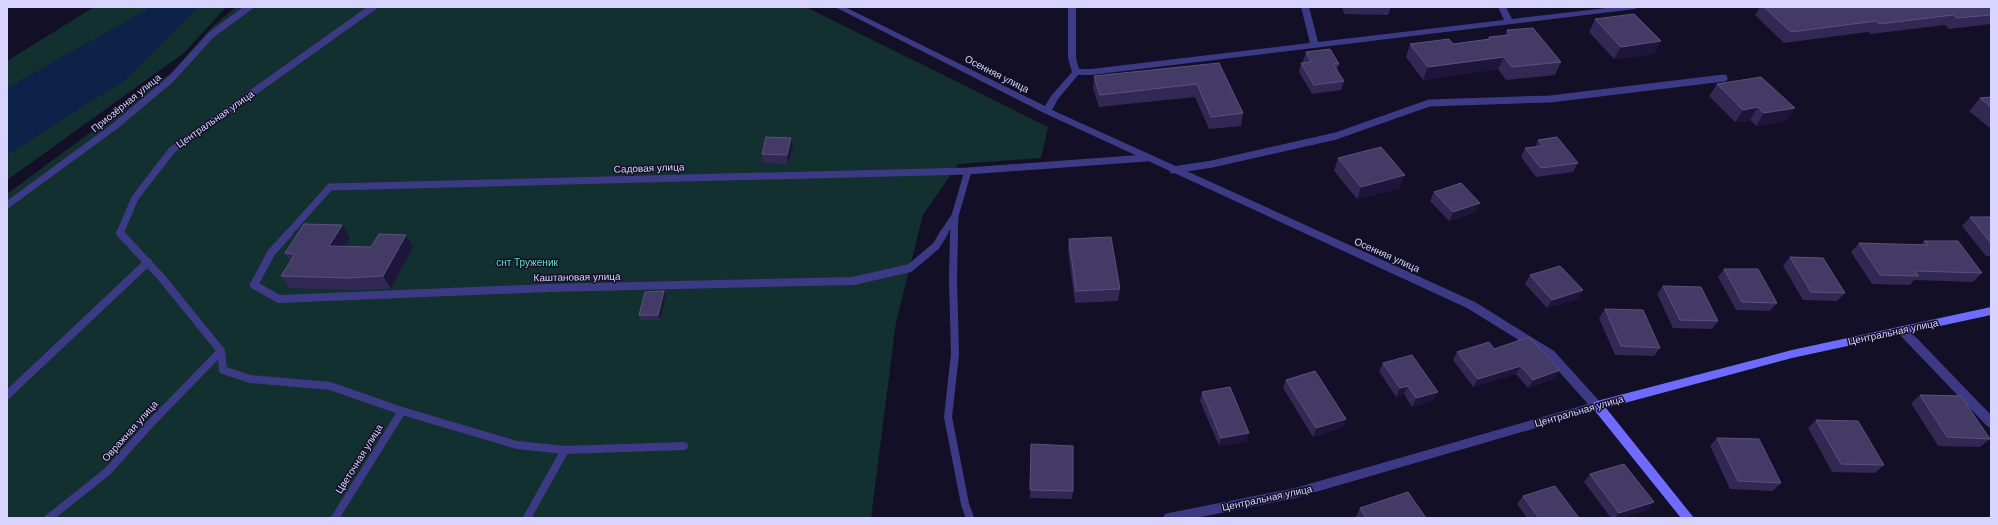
<svg xmlns="http://www.w3.org/2000/svg" width="1998" height="525" viewBox="0 0 1998 525" font-family="Helvetica,sans-serif">
  <style>
    .green { fill: #12302f }
    .water { fill: #0c2248 }
    .lines { fill: none; stroke-linecap: round; stroke-linejoin: round }
    .lane-far1 { stroke: #3d3a85; stroke-width: 7 }
    .lane { stroke: #3d3a85; stroke-width: 8 }
    .street { fill: #3d3a85; fill-rule: evenodd }
    .secondary { fill: #6f6bff; fill-rule: evenodd }
    .wall { fill: #312854 }
    .shaded-wall { fill: #1d163a }
    .building { fill: #433a66; stroke: #5a527e }
    .labels { text-anchor: middle; dominant-baseline: central; stroke-width: 3; stroke-linejoin: round; paint-order: stroke }
    .street-label { font-size: 10px; fill: #d9d4ff; stroke: #130f26 }
    .park-label { font-size: 10px; fill: #5fe0c0; stroke: #130f26 }
  </style>
  <rect width="100%" height="100%" fill="#130f26"/>
  <path class="green" d="M94 7H226L184 53 7 180V61Z
    M236 7H806L1048 127 1041 158 958 164 923 215 896 322 871 518H7V194L172 72 213 26Z"/>
  <path class="water" d="M151 7H199L128 78 7 155V88Z"/>
  <g class="lines">
    <path class="lane-far1" d="M1173 170 1212 164 1336 136 1429 103 1550 99 1724 78
      M968 171 1146 158
      M7 205 115 126 171 79 211 35 249 7
      M121 234 120 233 135 198 172 150 373 7
      M288 234 330 187 968 171
      M943 234 955 216 968 171
      M954 234 955 217"/>
    <path class="lane" d="M120 233 161 277 221 351 223 370 250 379 330 386 402 411 517 445 565 450 684 446
      M289 233 271 253 254 285 279 299 548 288 853 281 910 268 936 246 944 233
      M954 233 953 280 955 354 948 417 965 504 970 518
      M7 395 148 262
      M49 518 108 471 151 423 221 351
      M335 518 402 411
      M527 518 565 450"/>
    <path class="street" d="M835 7H845L1045 106 1051 96 1072 72 1068 58V7H1076V58L1079 69H1091L1310 43 1301 7H1309L1318 42 1504 20 1498 7H1506L1512 19 1615 7H1639L1635 9 1091 75H1078L1058 99 1052 110 1475 302 1554 351 1601 403 1603 406 1601 409 1295 498 1196 518H1163L1165 514 1169 513 1295 488 1588 404 1546 357 1467 308 1044 113Z
      M1902 326 1906 327 1991 415V428L1987 426 1898 333 1897 330 1898 327Z"/>
    <path class="secondary" d="M1991 307V315L1792 358 1606 408 1694 518H1681L1591 406 1593 403 1597 401 1792 350Z"/>
  </g>
  <path class="wall" d="M1342 7H1391L1388 15 1344 14Z
    M1760 7H1991V24L1949 29 1945 25 1871 34 1868 32 1784 43 1755 15Z
    M1595 19 1654 54 1614 59 1589 32Z
    M1507 30 1561 62 1555 75 1506 80 1498 69 1423 80 1406 57 1410 44H1453L1488 39 1489 37 1505 35Z
    M1306 52 1339 64 1337 71 1344 81 1341 90 1312 94 1299 72 1301 63H1304L1303 61Z
    M1219 63 1243 113 1241 126 1209 129 1195 97 1099 107 1093 88 1094 76Z
    M1717 84 1786 121 1756 126 1750 120 1735 122 1709 96Z
    M1991 97V129L1969 111 1980 98Z
    M1538 140 1578 163 1573 172 1536 177 1521 157 1525 148 1535 147Z
    M793 146 788 164 763 163 762 154Z
    M1338 158 1400 188 1357 199 1334 171Z
    M1434 192 1476 212 1449 221 1430 201Z
    M1970 217H1991V256H1986L1962 226Z
    M350 238 345 246 413 247 391 289 357 290 290 288 281 276 290 261 285 253Z
    M1069 239 1120 289 1118 301 1075 303 1068 251Z
    M1924 241 1982 273 1973 282 1914 280 1910 285 1872 284 1851 252 1859 243 1921 245Z
    M1790 257 1845 293 1837 301 1803 300 1783 266Z
    M1724 269 1777 303 1770 311 1736 310 1718 277Z
    M1530 275 1583 290 1578 299 1547 308 1525 284Z
    M1663 286 1718 321 1712 329 1673 328 1657 294Z
    M664 291 666 296 660 320H640L639 315Z
    M1605 309 1660 348 1654 356 1615 355 1599 318Z
    M1494 349 1560 370 1555 378 1528 388 1516 374 1473 387 1453 360 1457 352Z
    M1383 363 1434 400 1412 407 1404 394 1396 397 1379 371Z
    M1286 380 1346 419 1343 427 1313 437 1283 388Z
    M1202 392 1247 441 1219 446 1200 401Z
    M1920 395 1990 439 1980 447 1938 446 1911 403Z
    M1816 420 1884 465 1875 473 1832 472 1808 428Z
    M1717 438 1781 483 1773 491 1730 489 1710 446Z
    M1031 444 1073 491 1072 499 1030 498Z
    M1590 474 1647 510 1621 518H1611L1584 482Z
    M1523 496 1579 518H1527L1517 504Z
    M1360 508 1426 518H1355Z"/>
  <path class="shaded-wall" d="M1661 41 1654 54 1614 59 1621 47Z
    M1504 57 1498 69 1423 80 1428 67Z
    M1758 107 1750 120 1735 122 1743 110Z
    M1795 108 1786 121 1756 126 1764 113Z
    M791 138 793 146 788 164 787 155Z
    M1405 175 1400 188 1357 199 1361 187Z
    M1480 203 1476 212 1449 221 1453 212Z
    M342 225 350 238 338 259 329 246Z
    M406 235 413 247 391 289 383 276Z
    M1583 290 1578 299 1547 308 1552 300Z
    M664 291 666 296 660 320 658 315Z
    M1521 366 1516 374 1473 387 1478 379Z
    M1560 370 1555 378 1528 388 1533 380Z
    M1408 386 1404 394 1396 397 1400 388Z
    M1438 392 1434 400 1412 407 1416 398Z
    M1346 419 1343 427 1313 437 1316 428Z
    M1249 433 1247 441 1219 446 1221 438Z
    M1654 502 1647 510 1621 518H1615L1619 513Z"/>
  <path class="building" d="M1764 7H1991V15L1957 18 1953 15 1879 24 1876 21 1791 32Z
    M1634 14 1661 41 1621 47 1595 19Z
    M1533 28 1561 62 1512 67 1504 57 1428 67 1410 44 1449 39 1453 44 1490 39 1489 37 1510 35 1507 30Z
    M1330 49 1339 64H1333L1344 81 1314 85 1301 63 1311 62 1306 52Z
    M1219 63 1243 113 1211 117 1197 84 1100 95 1094 76Z
    M1761 77 1795 108 1764 113 1758 107 1743 110 1717 84Z
    M1991 97V107L1980 98Z
    M766 137 791 138 787 155 762 154Z
    M1557 137 1578 163 1541 168 1525 148 1543 146 1538 140Z
    M1381 147 1405 175 1361 187 1338 158Z
    M1461 183 1480 203 1453 212 1434 192Z
    M1970 217H1991V243Z
    M304 224 342 225 329 246 371 247 379 234 406 235 383 276 348 278 281 276 295 254 285 253Z
    M1111 237 1120 289 1076 291 1069 239Z
    M1924 241H1958L1982 273 1915 271 1918 276 1880 275 1859 243 1928 245Z
    M1790 257 1823 258 1845 293 1811 292Z
    M1560 266 1583 290 1552 300 1530 275Z
    M1724 269H1758L1777 303 1742 302Z
    M1663 286 1701 287 1718 321 1680 320Z
    M664 291 658 315H639L645 292Z
    M1605 309 1643 310 1660 348 1621 346Z
    M1529 337 1560 370 1533 380 1521 366 1478 379 1457 352 1489 342 1494 349Z
    M1412 355 1438 392 1416 398 1408 386 1400 388 1383 363Z
    M1315 371 1346 419 1316 428 1286 380Z
    M1230 387 1249 433 1221 438 1202 392Z
    M1920 395 1961 396 1990 439 1947 437Z
    M1816 420 1858 421 1884 465 1841 464Z
    M1717 438 1759 439 1781 483 1738 481Z
    M1031 444 1073 446V491L1030 490Z
    M1624 464 1654 502 1619 513 1590 474Z
    M1555 486 1579 518H1539L1523 496Z
    M1408 492 1426 518H1366L1360 508Z"/>
  <g class="labels">
    <g class="street-label">
      <text transform="translate(997 74) rotate(27)">Осенняя улица</text>
      <text transform="translate(126 103) rotate(-39)">Приозёрная улица</text>
      <text transform="translate(215 119) rotate(-35)">Центральная улица</text>
      <text transform="translate(649 168) rotate(-2)">Садовая улица</text>
      <text transform="translate(1387 255) rotate(24)">Осенняя улица</text>
      <text transform="translate(577 277) rotate(-1)">Каштановая улица</text>
      <text transform="translate(1893 332) rotate(-12)">Центральная улица</text>
      <text transform="translate(1579 411) rotate(-16)">Центральная улица</text>
      <text transform="translate(130 431) rotate(-48)">Овражная улица</text>
      <text transform="translate(359 459) rotate(-58)">Цветочная улица</text>
      <text transform="translate(1267 498) rotate(-12)">Центральная улица</text>
    </g>
    <g class="park-label">
      <text x="527" y="262">снт Труженик</text>
    </g>
  </g>
  <rect width="1998" height="525" fill="none" stroke="#d9d4ff" stroke-width="16"/>
</svg>
